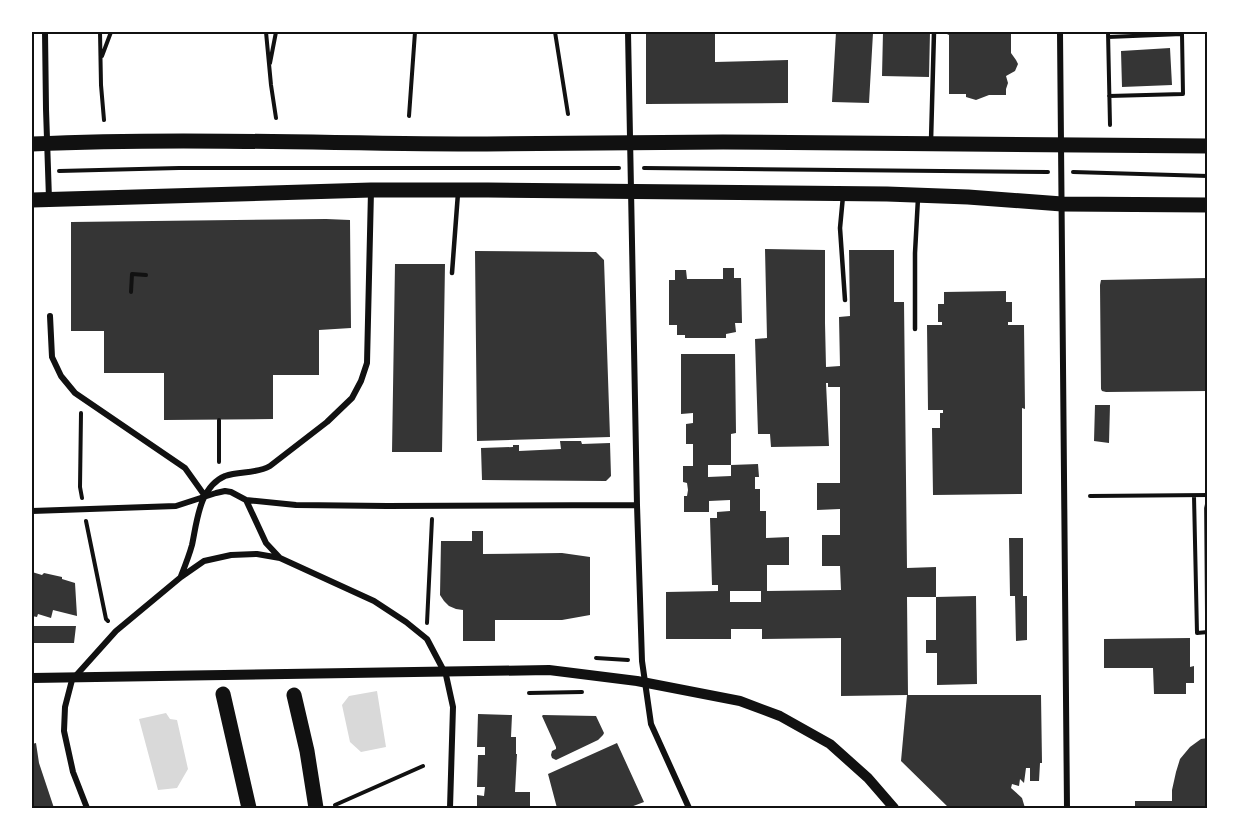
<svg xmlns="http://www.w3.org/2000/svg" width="1239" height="840" viewBox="0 0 1239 840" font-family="Jost,sans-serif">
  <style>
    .water { fill: #d9d9d9 }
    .building { fill: #353535; fill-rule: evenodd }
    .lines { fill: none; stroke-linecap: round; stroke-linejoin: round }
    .path { stroke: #111; stroke-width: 4 }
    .service { stroke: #111; stroke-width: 4.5 }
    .minor { stroke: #111; stroke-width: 6 }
    .tertiary { stroke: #111; stroke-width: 10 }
    .primary { stroke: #111; stroke-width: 15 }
    .neatline { fill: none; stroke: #111; stroke-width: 2 }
  </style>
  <rect width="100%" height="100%" fill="#fff"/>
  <path class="water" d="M377 691 386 747 361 752 350 742 342 705 349 696Z
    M166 713 170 719 177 720 188 769 177 788 158 790 139 719Z"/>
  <path class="building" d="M646 32H715V62L788 60V103L646 104Z
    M836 32 873 33 869 103 832 102Z
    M883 32H930L929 77 882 76Z
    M946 32H1011V53L1016 60 1018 64 1015 71 1006 76 1008 83 1006 89V95H989L976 100 966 97V94H949V35L947 34Z
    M1170 48 1172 85 1122 87 1121 51Z
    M326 219 350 220 351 328 319 330V375H273V419L164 420V373H104V331H71V222Z
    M765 249 825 250V323L826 367 840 366 839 317 850 316 849 250H894V302H904L907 568 936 567V597H907L908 695H1041L1042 763H1040L1039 781H1030V768H1026L1024 783 1020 779 1019 786 1012 784 1011 788 1022 798 1025 808H949L901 761 907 695 841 696V638L762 639V629H731V639H666V592L718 591V585H712L710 518H717V512L730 511V500L709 501V512H684V496H687L688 490 687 483 683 482V466H693V444H686V424L693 423V413L681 414V354H735L736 433 731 434V465H708V477L731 476V465L758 464 759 477H755V489H760V511H766V538L789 537V565H767V591L841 590 840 566H822V535H840V509L817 510V483H840V387H828V383H826L829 446 771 447 770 434H758L755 339 767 338ZM730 591H761V602H730Z
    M475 251 596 252 604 260 610 437 477 441Z
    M395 264H445L442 452H392Z
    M723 268H734V278H741L742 323H735L736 332 726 334V338H685V335H677V325H669V280H675V270H686L687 279H723Z
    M1208 278V391L1106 392 1102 391 1101 389 1100 285 1101 280Z
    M1006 291V302H1012V322H1008V325H1024L1025 409 1022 408V494L933 495 932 428H940V413H943V410H928L927 325H942V322H938V304H944V292Z
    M1095 405H1110L1109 443 1094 441Z
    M560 441H581L582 444 610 443 611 476 606 481 482 480 481 448 513 447V445H519V451L561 449Z
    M1208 503V616L1205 613 1204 508 1205 504Z
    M472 531H483V554L562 553 590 557V615L562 620H495V641H463V610L456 609 449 606 444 601 440 595 441 541H472Z
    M1009 538H1023V596H1027V640L1016 641 1015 596H1010Z
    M32 572 42 575 44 573 62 577V579L75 583 77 616 53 610 51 618 38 614 37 617 32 616Z
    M976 596 977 684 937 685V653H926V640H936V597Z
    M32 626H76L74 643H32Z
    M1190 638V667L1194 666V683H1186V694H1154L1153 668H1104V639Z
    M478 714 512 715 511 737H516V754H517L515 792H530V808H477V795L484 796 485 787H477L478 755H485V747H477Z
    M543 715 596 716 604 733 603 735 598 740 556 760 552 758 551 755 552 751 556 749V747L542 716Z
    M1208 738V808H1135V801H1172V790L1176 772 1180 759 1190 747 1201 739Z
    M36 743 39 763 54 808H32V744Z
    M617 743 644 802 628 808H557L548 774Z"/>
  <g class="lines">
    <path class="path" d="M100 32 101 85 104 120
      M266 32 271 85 276 118
      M555 32 568 114
      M1108 32 1110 125
      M1108 37 1182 34 1183 94 1109 96
      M102 56 111 32
      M270 63 276 32
      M409 116 415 32
      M644 168 1048 172
      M59 171 179 168H619
      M1073 172 1208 176
      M131 292 132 274 146 275
      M81 413 80 487 82 498
      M219 462V420
      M1090 496 1208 495
      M1194 496 1197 633 1208 632
      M86 521 106 619 108 621
      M427 623 432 519
      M596 658 628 660
      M529 693 582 692
      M335 805 423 766"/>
    <path class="service" d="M931 141 934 32
      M843 196 840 228 845 300
      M452 273 458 193
      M915 329V253L918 198"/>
    <path class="minor" d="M45 32 46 109 49 199
      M628 32 637 505 642 661 651 724 689 808
      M1060 32 1067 808
      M50 316 52 357 61 376 75 393 185 468 205 496
      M246 500 296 505 387 506 637 505
      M32 511 176 506 216 493 225 491 231 492 246 500 266 543 280 558
      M181 576C185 566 189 556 192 545 197 522 199 487 225 476 240 471 256 474 270 466L327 422 352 398 361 381 367 363 371 191
      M87 808 73 772 64 731 65 707 72 680 116 631 181 577 204 561 231 555 257 554 280 558 374 601 406 622 427 639 446 675 453 707 450 808"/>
    <path class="tertiary" d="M32 678 549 670 637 681 740 701 780 716 830 744 868 778 894 808"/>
    <path class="primary" d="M32 144C183 137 335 144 487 144 565 144 644 142 723 142 884 143 1046 146 1208 146
      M32 200 371 190H488L887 194 968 197 1062 204 1208 205
      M223 694 249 808
      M294 695 307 751 316 808"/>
  </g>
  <rect width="1239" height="840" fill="none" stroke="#ffffff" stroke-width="66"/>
  <rect x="33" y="33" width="1173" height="774" class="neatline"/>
</svg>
